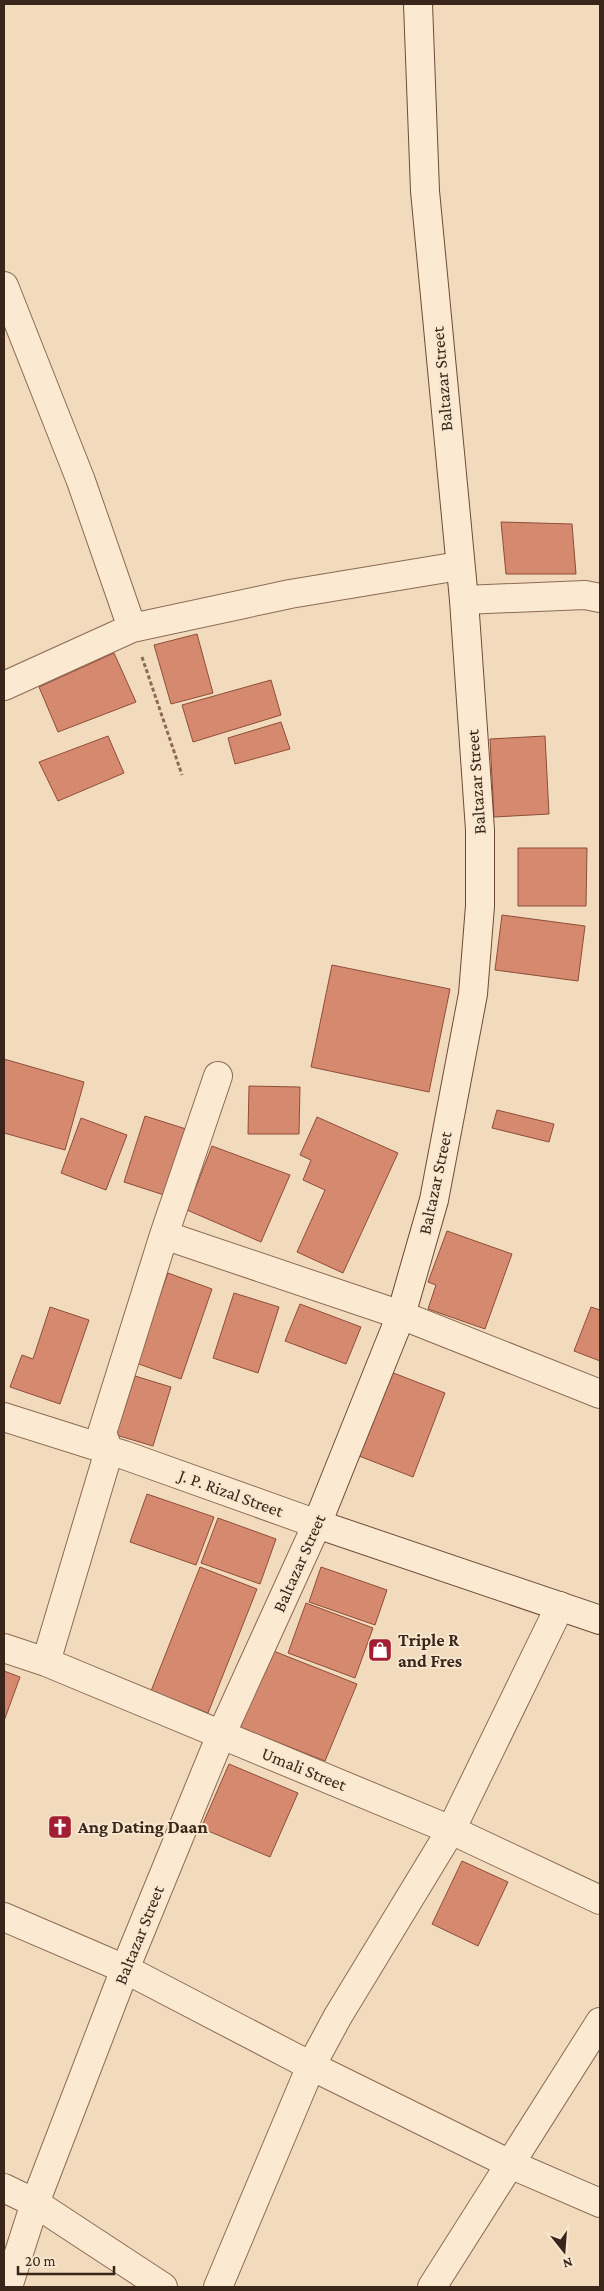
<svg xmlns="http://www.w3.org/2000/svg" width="604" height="2291" viewBox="0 0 604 2291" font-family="'Crimson Pro',serif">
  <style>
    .building { fill: #d58a6f; stroke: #8e4d38 }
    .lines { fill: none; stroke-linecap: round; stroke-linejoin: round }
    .street-casing { stroke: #8c6a54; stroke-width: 30 }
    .secondary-casing { stroke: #6e4b38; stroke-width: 30 }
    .path { stroke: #8c6a54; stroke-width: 3; stroke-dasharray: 4 2.5; stroke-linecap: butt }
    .street { stroke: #fce9d1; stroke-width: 28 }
    .secondary { stroke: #fce9d1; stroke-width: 28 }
    .labels { text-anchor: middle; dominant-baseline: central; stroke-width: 4; stroke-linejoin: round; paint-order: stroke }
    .street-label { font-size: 18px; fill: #3a251b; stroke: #f9e6ce }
    .poi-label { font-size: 18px; font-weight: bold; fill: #3a251b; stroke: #f9e6ce; text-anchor: start }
  </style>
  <rect width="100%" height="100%" fill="#f2dbbd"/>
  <path class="building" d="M501 522 572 524 576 574H506Z
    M197 634 213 693 171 704 154 645Z
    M114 653 136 702 58 732 39 687Z
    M271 680 281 715 193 742 182 705Z
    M281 722 290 749 235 764 228 738Z
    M108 736 124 773 58 801 39 762Z
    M545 736 549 814 494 817 490 739Z
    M518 848H587L586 906H518Z
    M502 915 585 926 578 981 495 970Z
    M332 965 450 989 429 1092 311 1067Z
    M4 1059 84 1082 65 1150 4 1133Z
    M249 1086 300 1087 299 1134H248Z
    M497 1110 554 1124 549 1142 492 1128Z
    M145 1116 186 1129 164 1195 124 1182Z
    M317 1117 398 1153 343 1273 297 1252 325 1190 303 1180 311 1160 300 1155Z
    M81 1118 127 1135 106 1190 61 1173Z
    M212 1146 290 1175 261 1242 187 1210Z
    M447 1231 512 1254 485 1329 428 1309 436 1285 428 1282Z
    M168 1273 212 1289 181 1379 136 1363Z
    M234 1293 279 1307 258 1373 213 1358Z
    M300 1304 361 1327 346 1364 285 1341Z
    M50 1307 89 1320 60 1404 10 1387 22 1355 33 1359Z
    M591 1307 600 1310V1361L574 1351Z
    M391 1372 445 1393 413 1477 359 1456Z
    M135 1376 171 1387 153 1446 116 1435Z
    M147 1494 214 1517 196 1565 130 1542Z
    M218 1518 276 1539 260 1584 201 1563Z
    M200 1567 257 1589 208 1713 151 1691Z
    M321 1567 387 1590 375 1625 309 1602Z
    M306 1603 373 1628 355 1678 288 1653Z
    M271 1650 357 1684 325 1761 239 1727Z
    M4 1671 20 1677 4 1721Z
    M229 1764 298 1793 270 1857 201 1828Z
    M462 1861 508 1882 478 1946 432 1924Z"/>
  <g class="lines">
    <defs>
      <path id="street" d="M4 286 81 481 132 628
        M464 600 585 595 600 598
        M4 686 132 628 290 594 459 566
        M164 1235 401 1315 600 1394
        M4 1417 124 1455 317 1524 221 1735 125 1969 35 2203 8 2287
        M4 1648 46 1662 451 1830 600 1900
        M46 1662 109 1451 102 1433 164 1235 218 1076
        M4 1917 125 1969 311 2066 510 2164 600 2203
        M4 2188 35 2203 163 2287
        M218 2287 311 2066 338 2016 451 1830 560 1606
        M432 2287 600 2022"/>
      <path id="secondary" d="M418 4 425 191 464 600 480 830V906L473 994 434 1200 401 1315 317 1524 600 1620"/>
    </defs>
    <use href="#street" class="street-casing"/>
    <use href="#secondary" class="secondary-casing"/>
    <path class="path" d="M142 657 182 775"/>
    <use href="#street" class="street"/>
    <use href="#secondary" class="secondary"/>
  </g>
  <defs>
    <symbol id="shop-square" viewBox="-11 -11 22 22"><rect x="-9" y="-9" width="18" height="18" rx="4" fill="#a21e33" stroke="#f9e6ce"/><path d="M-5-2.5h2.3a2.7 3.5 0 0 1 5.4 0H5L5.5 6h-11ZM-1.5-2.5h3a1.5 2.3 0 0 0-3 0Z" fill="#fff"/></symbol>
    <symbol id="church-square" viewBox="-11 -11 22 22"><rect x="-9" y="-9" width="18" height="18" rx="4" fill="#a21e33" stroke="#f9e6ce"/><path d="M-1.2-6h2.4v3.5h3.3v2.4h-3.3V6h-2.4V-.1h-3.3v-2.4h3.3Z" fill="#fff"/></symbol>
  </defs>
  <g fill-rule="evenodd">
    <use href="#shop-square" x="366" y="1636" width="28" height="28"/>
    <use href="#church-square" x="46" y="1813" width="28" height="28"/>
  </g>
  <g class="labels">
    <g class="street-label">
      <text transform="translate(442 379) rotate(-95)">Baltazar Street</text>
      <text transform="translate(476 782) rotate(-94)">Baltazar Street</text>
      <text transform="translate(435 1183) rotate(-78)">Baltazar Street</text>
      <text transform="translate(231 1493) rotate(20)">J. P. Rizal Street</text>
      <text transform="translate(299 1563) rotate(-66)">Baltazar Street</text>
      <text transform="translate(304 1769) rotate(22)">Umali Street</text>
      <text transform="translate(139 1935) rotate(-68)">Baltazar Street</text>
    </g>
    <g class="poi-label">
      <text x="398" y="1640">Triple R<tspan x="398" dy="21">and Fres</tspan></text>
      <text x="78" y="1827">Ang Dating Daan</text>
    </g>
  </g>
  <rect width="604" height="2291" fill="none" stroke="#3a251b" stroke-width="10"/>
  <g transform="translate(564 2251) rotate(163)" stroke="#f9e6ce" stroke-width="4" paint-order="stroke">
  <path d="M0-4L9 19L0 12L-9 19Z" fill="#3a251b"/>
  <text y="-8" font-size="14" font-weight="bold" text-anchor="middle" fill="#3a251b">N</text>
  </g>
  <path d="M18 2266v8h96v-8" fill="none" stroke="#3a251b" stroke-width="2.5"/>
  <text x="25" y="2266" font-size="15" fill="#3a251b" stroke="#f9e6ce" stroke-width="4" paint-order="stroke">20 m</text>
</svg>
